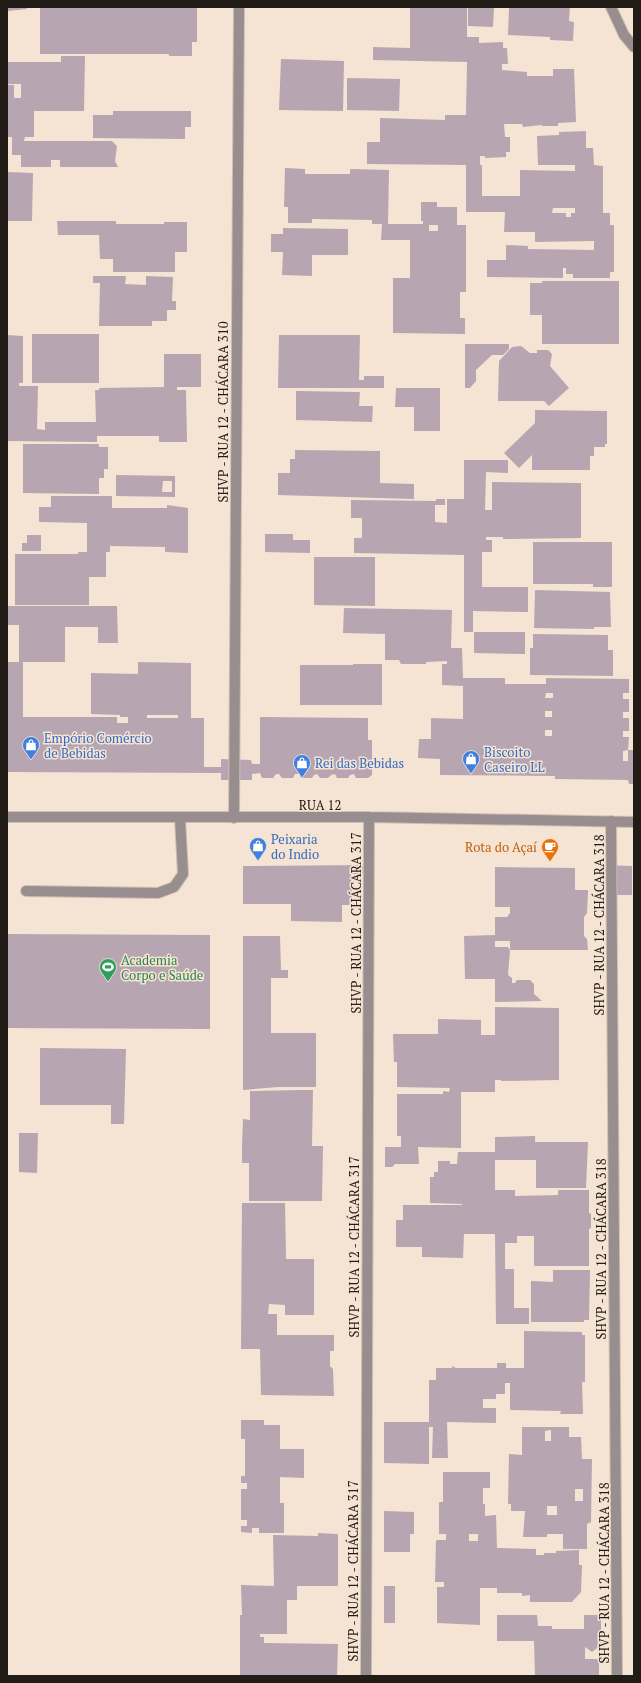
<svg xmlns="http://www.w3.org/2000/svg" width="641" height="1683" viewBox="0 0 641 1683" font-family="'PT Serif',serif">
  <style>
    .building { fill: #b8a5b2; fill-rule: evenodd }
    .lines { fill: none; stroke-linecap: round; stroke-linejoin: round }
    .minor-casing { stroke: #cfbfb1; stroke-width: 12 }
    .minor { stroke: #998e8f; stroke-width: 10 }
    .labels { text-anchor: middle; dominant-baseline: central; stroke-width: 3; stroke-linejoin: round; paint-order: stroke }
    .street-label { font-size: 13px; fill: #221c16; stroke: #f5e3d3 }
    .shop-label { font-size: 13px; fill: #366cbe; stroke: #f5e3d3; text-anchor: start }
    .food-label { font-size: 13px; fill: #c56008; stroke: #f5e3d3; text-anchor: end }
    .leisure-label { font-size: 13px; fill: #27864d; stroke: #f5e3d3; text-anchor: start }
  </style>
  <rect width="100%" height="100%" fill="#f5e3d3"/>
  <path class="building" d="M8 7H27V9L8 11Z
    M52 7H197V42H192V56H169V54H40V8Z
    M410 7H467V37H479V43L503 42V48H507L508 64H502V70L527 72V76H553V69H574L576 122 558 123V126H542V125L523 127 522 124H504L505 137H510V152H506V157L485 158V156H480V165H482V196H520V170L575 171V165H538L537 136 559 135V132L586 131V148H593L594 165 603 166V213H610V225H614V272H610V278H573V274H566V268H563V278L487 277V260H506V245L528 246V249L594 250V241L535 242V232H504L505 212H466V165L367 164V142H380V118L445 120V115H466L467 62 373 60V47L410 48ZM553 208H575V213H571V217H566V213H552Z
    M468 7H494L493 27 468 26Z
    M509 7H570L569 21 574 22 573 41 550 40V37L508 35Z
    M61 56H85L84 111H34V137H25L24 141H112L117 146 115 161 118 167H60V160H51V167H21V155H12V137H7V85H14V98H21V84H7L8 62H61Z
    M281 59 344 61 343 111 279 110Z
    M347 78 400 79 399 111 347 110Z
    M113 111H191V127H185V139L93 138V115H113Z
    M285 168 305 169V174H350V169L389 170 388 224H423V221H421V202H437V207H457V225H466V292H460V318H465V334L393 333V278H410V240H381L382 224H372V220L312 219V223H288V207H284ZM429 225H438V231H429Z
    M7 172 33 173 32 221H7Z
    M57 221H116V224H164V222H187V252H175V272H113V259H100L99 235H58Z
    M283 228 348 229V255H312V276L282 275 283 252H271V234H283Z
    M93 276H126L125 284 146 285V276L173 277 172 301H176V310H167V321H152V326H99L100 283H93Z
    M542 281H619V344H542V315H530V283H542Z
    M32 334H99V383H32Z
    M7 335 23 336V383H19V386H38L37 429 45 430V422H96L95 390H99V388L164 387V354H201V387H177V390H186L187 442H159V436H97V442L7 441Z
    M279 335H360L359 380H364V376H384V388H278Z
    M465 344H509V349L503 355H492L476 370V381L470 388H465Z
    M521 346 530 353H537V350H548L552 354 550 366 569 388 549 406 544 401H498L499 361 512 347Z
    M396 388H440V431H414V407H395Z
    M296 391 360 392 359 406H373L372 422 296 420Z
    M535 410 607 411V444H605V447H594V456H590V470H532V455L519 468 504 453 535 423Z
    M23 444H99V447H108V469H104V478H99V494L23 493Z
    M295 450 380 451V483L414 484V499L278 495V473H290V459H295Z
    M464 460H508V473L486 472 485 510H492V482L581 483V538L503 539V537H486V540H492V552H482V587H528V612L473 611V632H464V555L354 553V538H362V518H351V500L436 501V499H445V505H435V522L447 523V499H464Z
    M116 475 175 476V497L116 496ZM163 481H172V492H162Z
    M51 496H112V508H167V505L188 508V553L165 552V547L110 546V552H106V577H89V605H15V554H78V552H87V523L39 522V507H51Z
    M265 534H293V540H310V553L265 552Z
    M27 535H41V551H22V543H27Z
    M533 542H612V587H593V584H533Z
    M314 557H375V606L314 605Z
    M535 590 610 592 611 627H594V629L534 628Z
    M7 606H117L118 643H98V627H65V662H23V717H117V723H128V717H120V715L91 714V673L138 674V662L191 663V718H204V767H221V759L251 760 252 764H260V717L368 718V740H372V775L368 778H356L354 774 350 775 348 778H337L335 774 331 775 328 778H320L317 774 314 775 312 778H301L299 774H295L293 778H282L279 774H276L273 778H262L260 773 252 774V780H221V773L7 772V662H19V625H7ZM147 715H178V718H147Z
    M344 608 452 610 451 648H462L463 678H505V684H546V678L629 679V693H623V699H629V712H623V718H629V731H623V737H629L628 750H634V784H629L628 780 555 779V776L440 775V759L418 758 419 739H431V718L463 719V686L442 685V664H447V661L426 662V664H401L399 660H385V634L343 633ZM546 693H553V698H545ZM545 711H552V717H545ZM545 730H552V736H545ZM628 750V761H623V751Z
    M474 632H525V654L474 653Z
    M533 634 608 635V650H613V676L530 675V648H533Z
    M353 664H382V705H300V665H353Z
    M368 865V874H351L352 905H342V922L291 921V904H243V866Z
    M600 865 632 866V895H617V883H600Z
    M495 867 575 868V890H588L587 913 584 917V936L587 939 588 950H510V941H495V947H508L510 950 508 975 512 978V983H515L517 980H530L534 984V994L542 1001 495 1002V979H465L464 936 495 935V917H507L510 913V907H495Z
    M7 934 210 935V1029L7 1028Z
    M243 936H280L281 970H288V978H271V1033H316V1087H278L243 1090Z
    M495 1007 559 1008V1080L501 1081V1080H495V1092H461V1148L418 1147 419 1164H395L392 1167H385V1147H401V1136H397V1094H443V1091L449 1092 450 1088 397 1087V1062H394L393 1034H438V1019L481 1020V1035H495Z
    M40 1048 126 1049 124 1124H111V1105H40Z
    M299 1090H313L312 1146H323L322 1201H249V1163H242V1146L243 1119 250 1120V1091Z
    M19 1133H38L37 1173 19 1172Z
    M535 1136V1142H588L586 1188H536V1160H495V1190H515V1196L558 1195V1190H589V1213L591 1214V1228L589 1229V1266H534V1236H517V1243H505V1269H514V1308H529V1324H496L495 1234H464L463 1258 422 1257V1247H396V1220H403V1205H462V1204L430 1203V1177H434V1172H438V1161H450V1164H457L458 1152H495V1137Z
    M242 1203H285L286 1259H314V1315H285V1305L269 1304 268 1314H277V1335H334V1351H330V1366L333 1369 334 1396 261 1395 260 1349H241Z
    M553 1270H590L589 1320H584V1322H531V1281L553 1282Z
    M524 1331 582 1332V1335H585V1382H582L583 1414H560L561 1411 510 1410V1383H505V1394H496V1399H483V1408H496V1423L447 1422 448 1458H432L433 1427H429V1464L384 1463V1422H429V1380H436V1368H452V1366L456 1368H497V1363H506V1368H524Z
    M241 1420H264V1425H280V1449H304V1478L280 1477V1503H284V1533H259V1528H252V1533L241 1532V1526H247V1520H241V1489H247V1483H241V1476H245V1439H241Z
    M522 1427H569V1437H581L582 1459H592L591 1522 587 1524V1549H563V1534H547V1537H523L525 1511H511V1504H508L509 1454 522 1455ZM551 1430V1441H545V1431ZM575 1489H583V1501H575ZM547 1506H557V1515H547Z
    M443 1472H490V1488H483V1504H485V1516L496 1515 497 1548 536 1549V1555H544V1553H556V1551L579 1550V1565H582L581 1592 572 1602H530V1595L522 1596V1593H497V1588H480V1625L437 1623V1587H444V1582H435L436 1541 437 1540H446V1534H439V1502H443ZM469 1534H478V1541H469Z
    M384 1511 414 1512V1534H410V1552H384Z
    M318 1533 338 1534V1586H297V1600H287V1634H260V1637H264V1643L338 1644 337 1676H240V1615H242L241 1585 274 1586 273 1535 318 1536Z
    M384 1586H395V1623H384Z
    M497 1615H537L538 1626H552V1629H584V1615H601V1645L592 1652 585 1647V1659H599V1676H535L534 1641H497Z"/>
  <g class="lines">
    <defs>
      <path id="minor" d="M611 7 624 35 634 47
        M7 817H369L634 822
        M234 818 239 7
        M611 821 617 1676
        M26 891 158 893 174 887 183 874 180 818
        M366 1676 369 817"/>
    </defs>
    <use href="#minor" class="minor-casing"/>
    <use href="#minor" class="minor"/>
  </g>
  <defs>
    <symbol id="shop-pin" viewBox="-11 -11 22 30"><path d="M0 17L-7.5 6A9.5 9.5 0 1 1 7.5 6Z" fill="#3f7fe0" stroke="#f5e3d3"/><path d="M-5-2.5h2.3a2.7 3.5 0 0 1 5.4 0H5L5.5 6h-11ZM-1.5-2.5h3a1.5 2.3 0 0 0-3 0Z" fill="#fff"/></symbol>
    <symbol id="cafe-pin" viewBox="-11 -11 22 30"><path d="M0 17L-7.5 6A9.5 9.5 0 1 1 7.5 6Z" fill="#e8710a" stroke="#f5e3d3"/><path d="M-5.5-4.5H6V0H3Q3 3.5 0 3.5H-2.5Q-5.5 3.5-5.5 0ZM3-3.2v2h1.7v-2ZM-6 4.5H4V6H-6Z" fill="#fff"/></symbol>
    <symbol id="stadium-pin" viewBox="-11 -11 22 30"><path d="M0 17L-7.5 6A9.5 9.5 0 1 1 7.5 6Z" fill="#2e9e5b" stroke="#f5e3d3"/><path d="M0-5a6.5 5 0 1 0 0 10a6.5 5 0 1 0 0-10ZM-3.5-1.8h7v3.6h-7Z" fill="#fff"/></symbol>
  </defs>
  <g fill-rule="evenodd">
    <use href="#shop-pin" x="21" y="735" width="20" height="27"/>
    <use href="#shop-pin" x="461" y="749" width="20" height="27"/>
    <use href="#shop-pin" x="292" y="753" width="20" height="27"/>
    <use href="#shop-pin" x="248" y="836" width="20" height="27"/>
    <use href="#cafe-pin" x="540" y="837" width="20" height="27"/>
    <use href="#stadium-pin" x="98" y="957" width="20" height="27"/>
  </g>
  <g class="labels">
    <g class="street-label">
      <text transform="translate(223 412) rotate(-90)">SHVP - RUA 12 - CHÁCARA 310</text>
      <text x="320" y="805">RUA 12</text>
      <text transform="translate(356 923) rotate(-90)">SHVP - RUA 12 - CHÁCARA 317</text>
      <text transform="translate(599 925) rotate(-90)">SHVP - RUA 12 - CHÁCARA 318</text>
      <text transform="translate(354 1247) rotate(-90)">SHVP - RUA 12 - CHÁCARA 317</text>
      <text transform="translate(601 1249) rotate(-90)">SHVP - RUA 12 - CHÁCARA 318</text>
      <text transform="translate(353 1571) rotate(-90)">SHVP - RUA 12 - CHÁCARA 317</text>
      <text transform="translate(604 1573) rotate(-90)">SHVP - RUA 12 - CHÁCARA 318</text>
    </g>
    <g class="shop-label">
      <text x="44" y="738">Empório Comércio<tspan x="44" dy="15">de Bebidas</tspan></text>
      <text x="484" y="752">Biscoito<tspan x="484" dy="15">Caseiro LL</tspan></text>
      <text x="315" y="763">Rei das Bebidas</text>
      <text x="271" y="839">Peixaria<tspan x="271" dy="15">do Indio</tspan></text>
    </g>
    <g class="food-label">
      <text x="537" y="847">Rota do Açaí</text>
    </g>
    <g class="leisure-label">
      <text x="121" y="960">Academia<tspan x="121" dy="15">Corpo e Saúde</tspan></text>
    </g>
  </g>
  <rect width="641" height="1683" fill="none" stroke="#221c16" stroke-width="16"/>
</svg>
